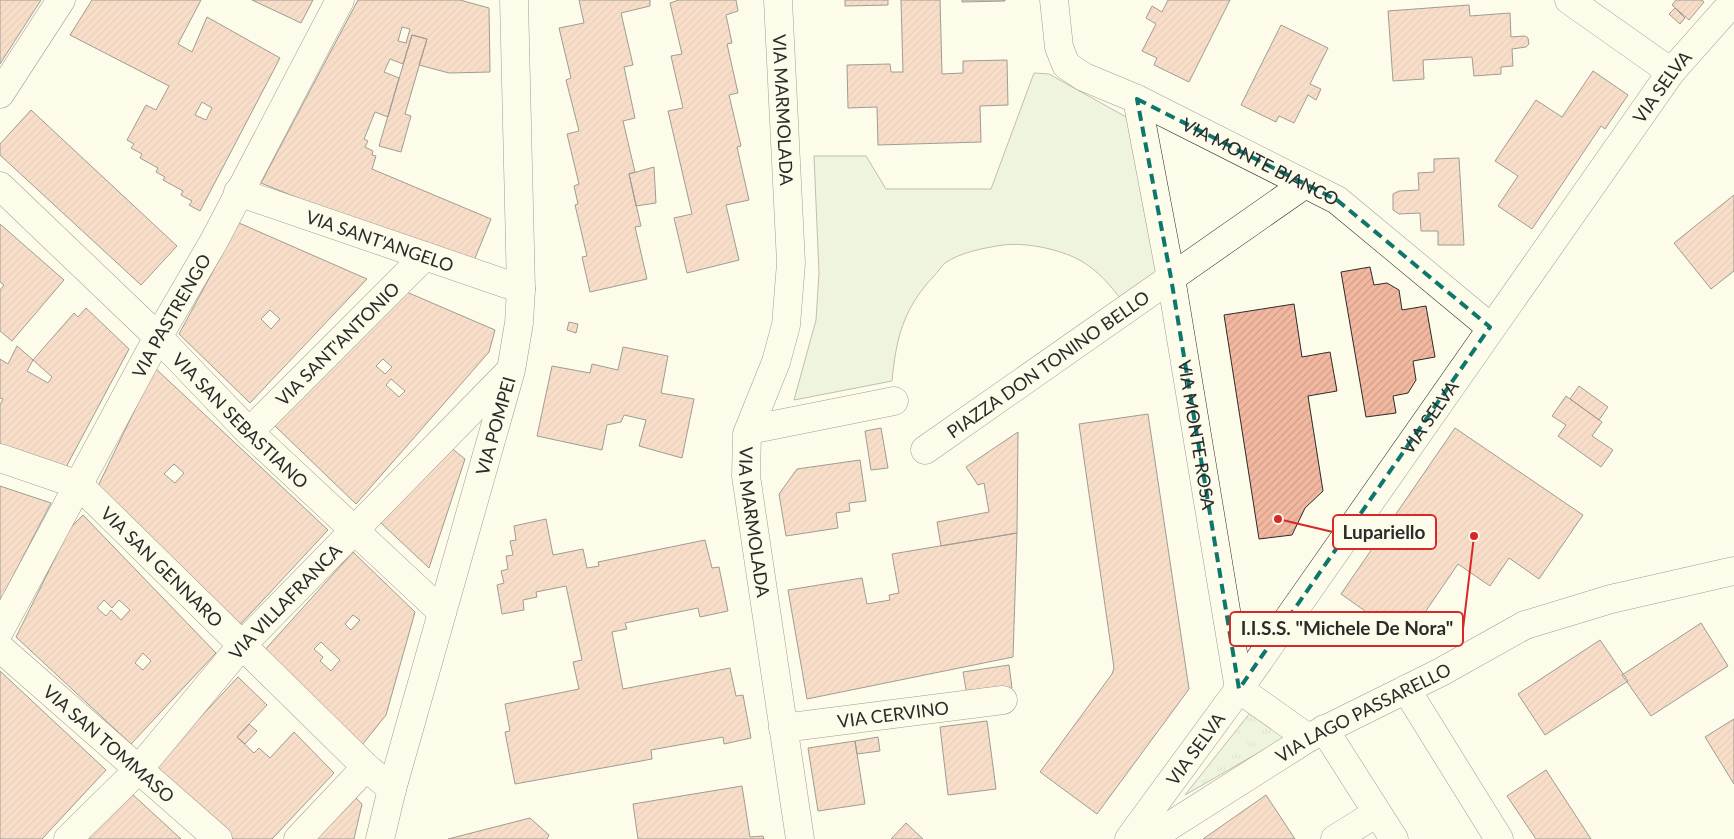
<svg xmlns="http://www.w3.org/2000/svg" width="1734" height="839" viewBox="0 0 1734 839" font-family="Lato,sans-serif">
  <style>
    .grass { fill: url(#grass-tufts); stroke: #74746e }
    .green { fill: #deebd1; stroke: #74746e }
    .building { fill: url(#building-hatch); stroke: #2b2b2b; fill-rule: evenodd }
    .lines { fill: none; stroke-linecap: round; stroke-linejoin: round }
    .minor-casing { stroke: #2b2b2b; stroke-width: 29 }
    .minor { stroke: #fdfbea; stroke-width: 28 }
    .marked { fill: none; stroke: #0f766e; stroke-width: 4; stroke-dasharray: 10 6; stroke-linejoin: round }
    .labels { text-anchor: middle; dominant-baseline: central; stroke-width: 4; stroke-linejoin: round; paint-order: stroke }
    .street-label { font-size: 18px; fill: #2b2b2b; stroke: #fdfbea }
    .leader { fill: none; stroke: #d62828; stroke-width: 2 }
    .callout-dot { fill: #d62828; stroke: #fdfbea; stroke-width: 2 }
    .callout { fill: #fdfbea; stroke: #d62828; stroke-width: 2 }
    .callout-label { font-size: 19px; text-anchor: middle; font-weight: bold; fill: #2b2b2b }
  </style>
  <defs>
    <pattern id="grass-tufts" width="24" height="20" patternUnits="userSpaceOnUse" patternTransform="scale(1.25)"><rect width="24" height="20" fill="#deebd1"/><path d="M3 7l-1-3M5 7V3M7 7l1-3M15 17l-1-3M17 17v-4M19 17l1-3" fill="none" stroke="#bfcab4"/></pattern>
    <pattern id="building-hatch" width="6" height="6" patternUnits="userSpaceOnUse" patternTransform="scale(1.25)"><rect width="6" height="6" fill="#f2b8a0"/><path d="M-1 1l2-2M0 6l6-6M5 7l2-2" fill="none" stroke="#d09e8a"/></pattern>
  </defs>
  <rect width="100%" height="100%" fill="#fdfbea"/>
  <path class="grass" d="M1250 713 1284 738 1185 795Z"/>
  <path class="green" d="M1034 73 1049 74 1128 118 1159 286 1128 308C1116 293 1103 275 1086 264 1066 250 1027 242 1003 245 984 248 961 252 945 263 941 267 937 273 933 277 903 309 896 339 892 381L794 400 816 320 819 273 814 156H866L886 189H991Z"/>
  <path class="building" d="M0 0H41L0 64Z
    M92 0H201L178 44 192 52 207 17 280 58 200 211 189 205 192 201 181 195 183 191 163 180 165 177 156 172 158 168 140 158 142 154 131 148 134 144 127 140 146 105 156 110 169 86 70 35ZM202 102 212 108 206 120 195 115Z
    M252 0H313L301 23Z
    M358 0H460L489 8 490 72 449 73 419 65 427 39 412 35 403 64 390 59 384 72 399 78 388 117 375 112 364 139 368 141 365 147 373 151 372 155 376 156 372 169 491 219 471 268 261 183ZM402 27 410 29 406 43 398 41Z
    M579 0H650V6L621 13 633 65 624 67 635 118 623 121 635 172 629 174 641 226 635 227 647 279 590 292 582 257 587 256 575 205 578 204 574 186 579 184 567 134 579 131 566 80 571 78 559 28 584 23Z
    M679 0H736L738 11 726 15 732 43 727 44 738 93 729 95 741 146 737 147 749 200 726 205 739 260 687 273 674 218 692 214 668 111 683 108 671 56 682 54 670 3Z
    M845 0H888V5L845 6Z
    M901 0H940L942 74 963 73V61L1007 60 1008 105 980 106 981 142 878 145 877 107 848 108 847 65 890 64 891 72H903Z
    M962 0H1005V1L962 2Z
    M1168 0H1230L1189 82 1154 65 1157 58 1142 51 1156 24 1146 18 1152 6 1162 12Z
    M1676 0H1702L1704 2 1689 20 1672 5Z
    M1469 5 1470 16 1510 13 1511 37 1525 36 1528 38 1529 44 1526 47 1512 49 1513 66 1501 67V74L1474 76 1472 57 1423 60 1424 79 1393 81 1388 11Z
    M1675 8 1685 18 1680 24 1669 14Z
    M1281 25 1328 48 1310 84 1321 89 1316 100 1308 95 1294 123 1279 116 1276 122 1241 105Z
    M412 35 427 39 405 114 411 116 401 152 379 146Z
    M1593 71 1628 95 1605 129 1601 126 1532 229 1498 206 1518 176 1495 161 1536 100 1562 117Z
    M31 110 177 246 141 285 0 155V144Z
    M1459 158 1464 245H1438V231H1421L1420 213 1399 214 1393 210V194L1399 191 1419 190 1418 173 1434 172V159Z
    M654 167 656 203 636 206 629 174Z
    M1734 195V271L1711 289 1674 243Z
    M239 223 367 279 250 403 179 334ZM270 310 280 319 271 329 261 319Z
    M0 224 64 280 12 341 0 331V290L4 285 0 282Z
    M1370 267 1374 285 1387 283 1399 290 1402 310 1426 306 1435 357 1413 361 1416 380 1408 393 1393 396 1396 413 1366 417 1341 272Z
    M402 290 495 330 489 352 356 504 275 426ZM383 359 392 367 385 374 376 366ZM391 379 405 391 399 397 386 385Z
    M1294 304 1302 357 1330 352 1337 391 1308 396 1323 491 1305 508 1292 535 1259 539 1224 315Z
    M86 308 129 349 65 469 0 444V405L3 399 0 398V359L8 364 17 346 33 360 74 313 78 317ZM33 360 52 377 48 383 27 371Z
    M569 322 578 324 576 333 567 330Z
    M623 347 668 356 661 393 694 399 682 458 639 446 646 420 624 415 621 422 607 425 602 450 537 436 552 366 590 373 592 364 618 370Z
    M155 368 328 530 238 627 98 486ZM174 464 184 473 175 483 164 474Z
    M1579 386 1608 407 1599 420 1570 399Z
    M1566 396 1602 422 1592 436 1613 450 1601 467 1558 436 1566 425 1552 416Z
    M1148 414 1189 689 1097 814 1040 772 1112 674 1114 668 1079 424Z
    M881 428 888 468 871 470 865 431Z
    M1455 428 1583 515 1539 579 1509 558 1490 586 1458 564 1406 640 1341 594Z
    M1018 432 1017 533 941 546 937 522 989 512 984 483 978 485 966 467Z
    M444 442 465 459 429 568 381 523Z
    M860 460 866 501 849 503 850 511 836 513 838 528 786 536 779 494 797 469Z
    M0 486 51 503 0 601Z
    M83 515 216 653 131 744 16 637 70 528ZM104 600 112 608 119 600 130 610 121 620 111 610 106 616 97 608ZM143 653 151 661 143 670 135 663Z
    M546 519 553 555 583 549 587 568 599 566 598 562 705 540 712 568 719 567 728 611 700 617 698 608 625 623 627 629 612 632 623 689 730 668 736 696 743 695 751 738 724 744 723 737 651 750 652 759 515 784 505 732 510 731 505 704 579 689 573 662 582 660 566 586 536 592 537 597 523 600 524 610 502 614 497 585 504 583 501 571 508 569 506 556 513 555 510 541 516 540 514 526Z
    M1017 533 1013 657 807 699 788 590 862 578 867 604 890 600 889 595 899 593 892 554Z
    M353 552 415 612 386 715 358 750 262 653ZM353 615 360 620 351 630 345 624ZM321 642 340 660 331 671 320 661 323 657 314 649Z
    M1701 623 1728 666 1651 716 1622 675Z
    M1600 640 1628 681 1545 735 1518 694Z
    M1009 665 1012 688 967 695 963 672Z
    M0 671 106 770 42 839H0Z
    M238 677 267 705 237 737 254 753 259 748 270 758 294 732 334 773 272 839H233L155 766Z
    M1734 719V784L1705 737Z
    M987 721 996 789 948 795 940 727Z
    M249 724 257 731 245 744 237 737Z
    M878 737 880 751 857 754 855 741Z
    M855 741 865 804 818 811 808 748Z
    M1546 770 1591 839H1536L1507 796Z
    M742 786 750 837 763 836 764 839H638L633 804Z
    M131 793 181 839H88Z
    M1266 795 1295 839H1203Z
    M356 798 362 804 354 839H316Z
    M530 818 549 835 547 839H448Z
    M906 823 923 839H891Z"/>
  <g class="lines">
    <defs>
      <g id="minor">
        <path id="s1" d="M778 0 791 263 786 325 776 362 747 434 746 476 800 839"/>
        <path id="s2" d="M1054 0 1059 47 1066 65 1084 77 1137 99 1337 200 1490 327"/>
        <path d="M1569 0 1671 72"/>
        <path d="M0 94 61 0"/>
        <path id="s3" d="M1137 99 1171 278 1239 689 1308 738"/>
        <path id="s4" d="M0 186 158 337 249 432 442 612"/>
        <path id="s5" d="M238 192 521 289"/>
        <path d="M749 430 894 401"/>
        <path id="s6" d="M249 432 425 256"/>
        <path id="s7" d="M925 450 1305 184"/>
        <path id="s8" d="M0 458 79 485 366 767 392 789"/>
        <path id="s9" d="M0 630 158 337 214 241 340 0"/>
        <path id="s10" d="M0 648 218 839"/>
        <path d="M1406 689 1499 839"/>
        <path id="s11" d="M783 728 1003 700"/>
        <path d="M1324 729 1394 839"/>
        <path id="s12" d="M68 839 139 769 242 645 508 373"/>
        <path d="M298 839 366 767"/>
        <path id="s13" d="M380 839 392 789 511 370 519 323 521 289 514 0"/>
        <path id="s14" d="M1129 839 1239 689 1671 72 1734 1"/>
        <path id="s15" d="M1149 839 1308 738 1441 672 1525 625 1611 599 1734 571"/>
        <path d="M1335 839 1377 813"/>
      </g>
    </defs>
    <use href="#minor" class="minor-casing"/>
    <use href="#minor" class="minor"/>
  </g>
  <path d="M0 0H1734V839H0ZM1137 99 1337 200 1490 327 1239 689 1171 278Z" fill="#fdfbea" fill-opacity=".55" fill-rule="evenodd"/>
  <path class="marked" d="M1137 99 1337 200 1490 327 1239 689 1171 278Z"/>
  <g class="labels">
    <g class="street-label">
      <text stroke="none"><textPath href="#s14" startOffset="922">VIA SELVA</textPath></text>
      <text stroke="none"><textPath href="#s1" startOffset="110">VIA MARMOLADA</textPath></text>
      <text stroke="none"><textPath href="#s2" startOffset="284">VIA MONTE BIANCO</textPath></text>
      <text stroke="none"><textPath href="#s5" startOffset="150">VIA SANT'ANGELO</textPath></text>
      <text stroke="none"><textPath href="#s9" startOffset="358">VIA PASTRENGO</textPath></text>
      <text stroke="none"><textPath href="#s6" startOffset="125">VIA SANT'ANTONIO</textPath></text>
      <text stroke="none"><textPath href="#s7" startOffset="150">PIAZZA DON TONINO BELLO</textPath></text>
      <text stroke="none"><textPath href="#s14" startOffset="518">VIA SELVA</textPath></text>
      <text stroke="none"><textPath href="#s4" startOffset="336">VIA SAN SEBASTIANO</textPath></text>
      <text stroke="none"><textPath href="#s13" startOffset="429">VIA POMPEI</textPath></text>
      <text stroke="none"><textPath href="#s3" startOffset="341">VIA MONTE ROSA</textPath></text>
      <text stroke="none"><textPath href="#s1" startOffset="530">VIA MARMOLADA</textPath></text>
      <text stroke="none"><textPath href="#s8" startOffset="200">VIA SAN GENNARO</textPath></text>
      <text stroke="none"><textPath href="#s12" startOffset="322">VIA VILLAFRANCA</textPath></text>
      <text stroke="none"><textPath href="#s15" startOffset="249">VIA LAGO PASSARELLO</textPath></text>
      <text stroke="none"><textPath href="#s11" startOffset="111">VIA CERVINO</textPath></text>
      <text stroke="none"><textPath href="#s10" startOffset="145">VIA SAN TOMMASO</textPath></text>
      <text stroke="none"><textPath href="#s14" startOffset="112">VIA SELVA</textPath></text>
    </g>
  </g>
  <path class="leader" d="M1278 519L1333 532M1474 536L1463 629"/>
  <g class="callout-dot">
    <circle cx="1278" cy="519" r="5"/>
    <circle cx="1474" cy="536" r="5"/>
  </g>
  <g class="callout">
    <rect x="1333" y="515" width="103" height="34" rx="5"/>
    <rect x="1230" y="612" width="233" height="34" rx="5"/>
  </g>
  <g class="callout-label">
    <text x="1384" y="539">Lupariello</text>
    <text x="1347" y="635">I.I.S.S. "Michele De Nora"</text>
  </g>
</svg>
